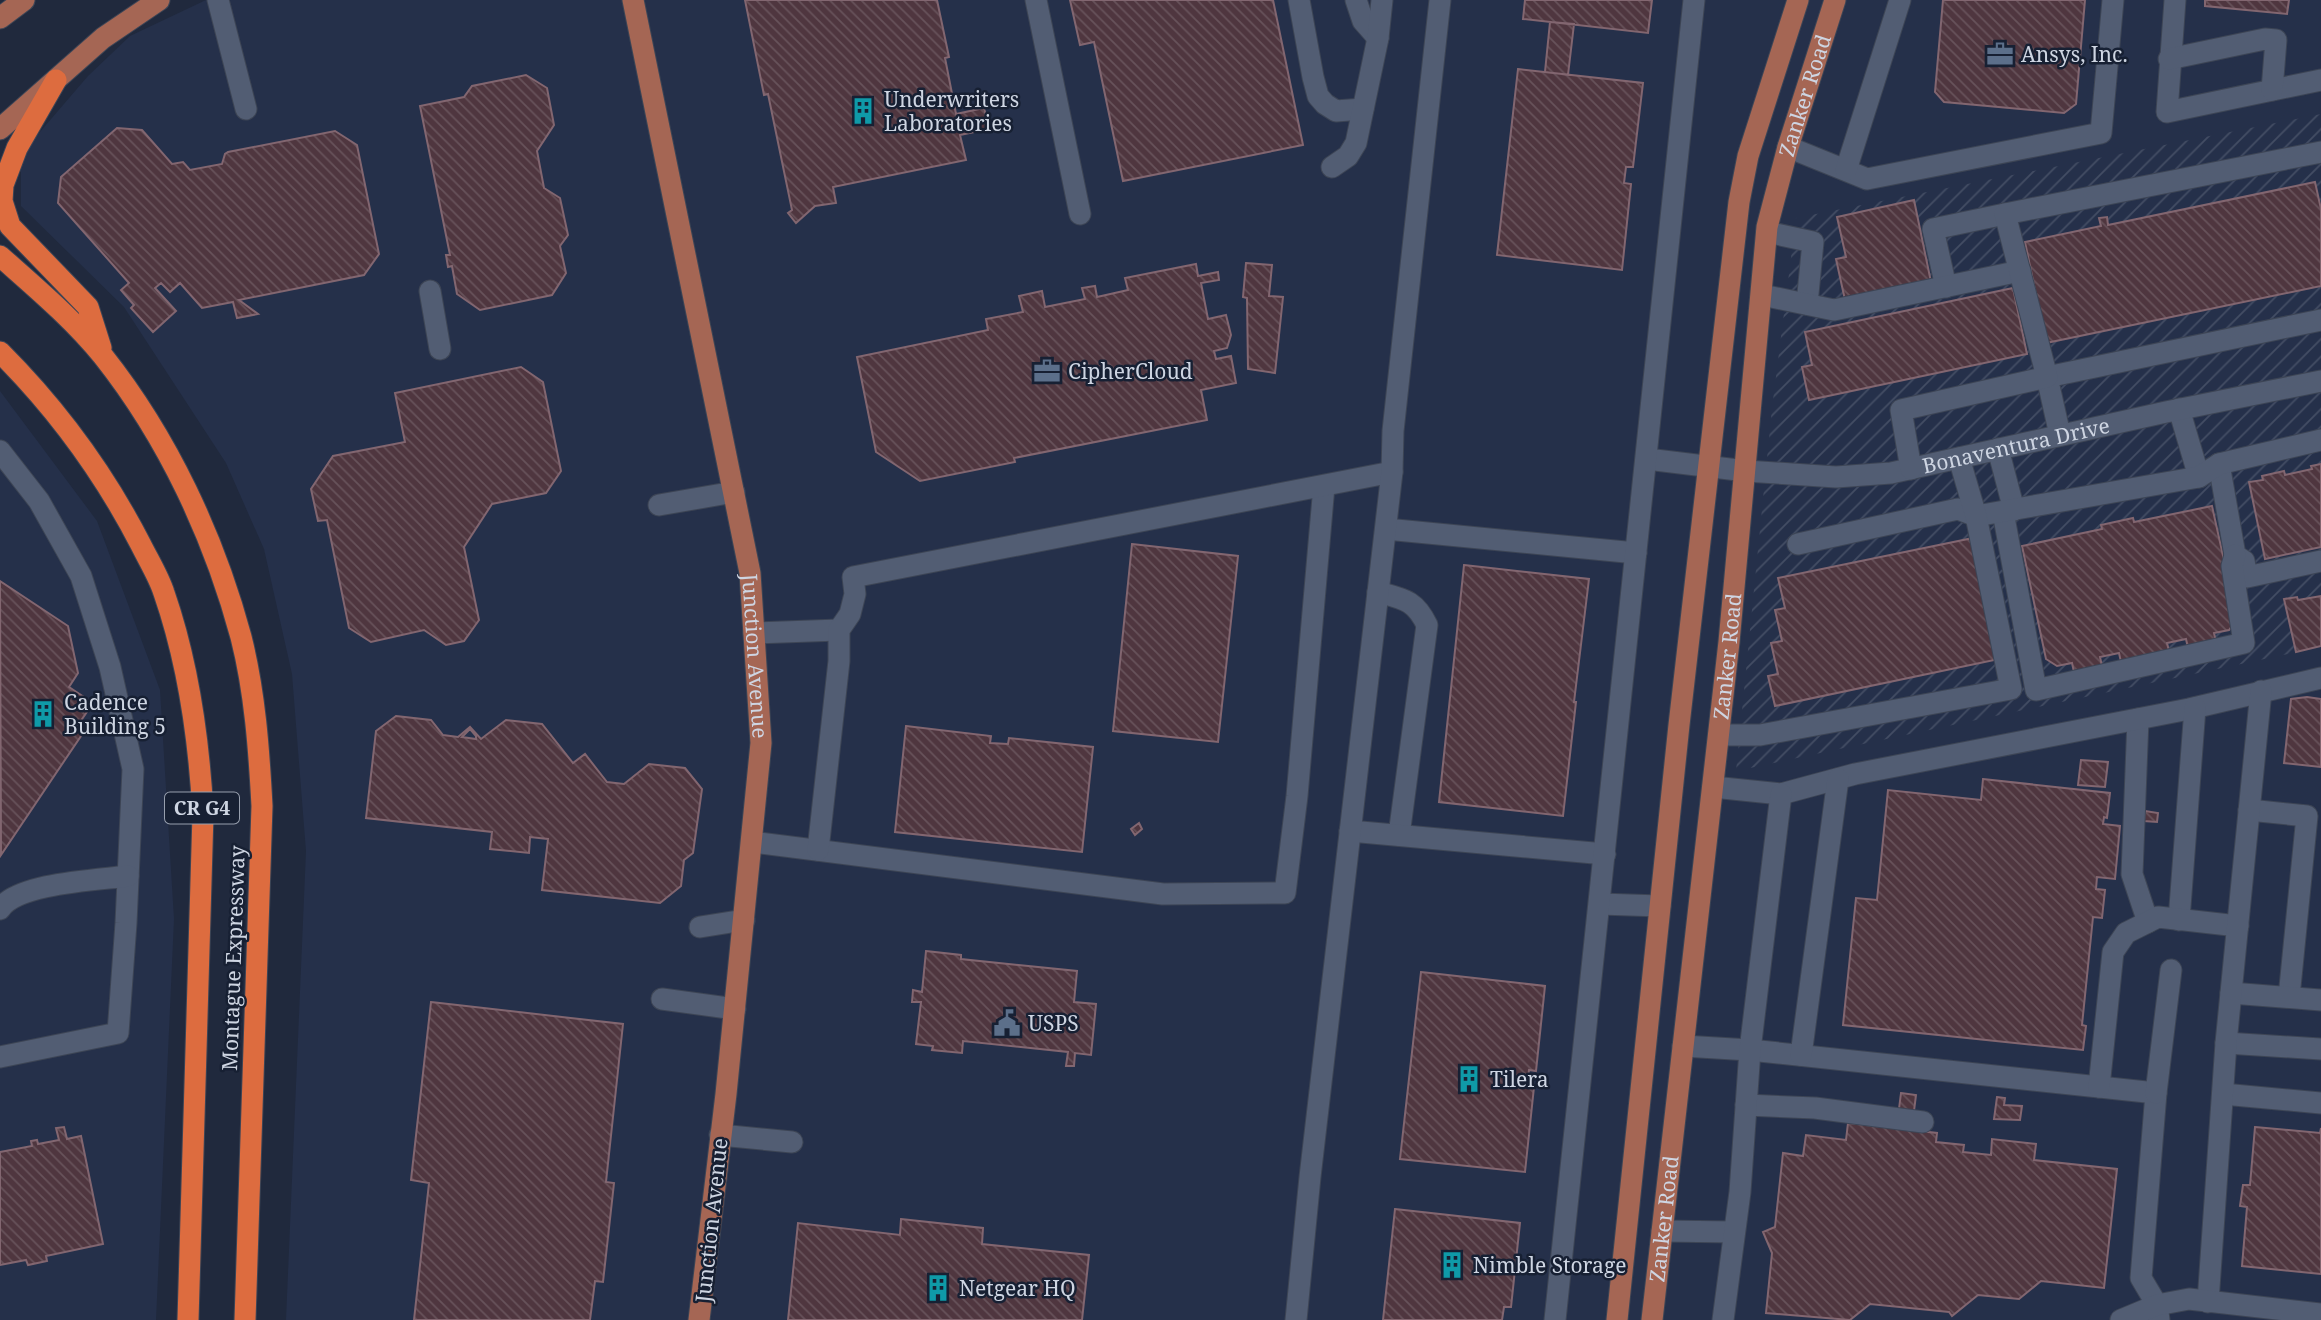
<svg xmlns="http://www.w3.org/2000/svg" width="2321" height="1320" viewBox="0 0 2321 1320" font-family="'Noto Serif',serif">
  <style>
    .built { fill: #25304a }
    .industrial { fill: url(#industrial-furrows) }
    .building { fill: url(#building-back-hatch); stroke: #826670; stroke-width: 2; fill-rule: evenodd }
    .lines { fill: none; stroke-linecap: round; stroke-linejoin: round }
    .minor-casing { stroke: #3d4555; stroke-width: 23 }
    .major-casing { stroke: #3d4555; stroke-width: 23 }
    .highway-casing { stroke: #3d4555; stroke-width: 23 }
    .minor { stroke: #525d73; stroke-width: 21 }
    .major { stroke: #a56654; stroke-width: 21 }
    .highway { stroke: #dd6c3f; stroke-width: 21 }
    .labels { text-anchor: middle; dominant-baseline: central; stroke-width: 5; stroke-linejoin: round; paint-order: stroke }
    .shield { fill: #172033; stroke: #979fae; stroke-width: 2 }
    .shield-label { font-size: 19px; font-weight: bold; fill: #ced5e2 }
    .poi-label { font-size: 21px; fill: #ced5e2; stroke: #172033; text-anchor: start }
    .street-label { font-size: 21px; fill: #ced5e2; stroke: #172033 }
  </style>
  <defs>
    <pattern id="industrial-furrows" width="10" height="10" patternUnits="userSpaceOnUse" patternTransform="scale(1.75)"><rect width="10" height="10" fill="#25304a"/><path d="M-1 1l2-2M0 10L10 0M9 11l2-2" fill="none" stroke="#434d64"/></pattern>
    <pattern id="building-back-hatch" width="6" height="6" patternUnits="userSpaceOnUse" patternTransform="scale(1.75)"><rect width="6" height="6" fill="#4f363f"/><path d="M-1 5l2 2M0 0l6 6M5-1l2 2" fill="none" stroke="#67525a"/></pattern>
  </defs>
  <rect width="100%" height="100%" fill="#20293d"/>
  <path class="built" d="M206 0H2321V1320H286L306 851 292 674 264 549 226 463 124 307 21 206V154L88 76 130 36Z
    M0 391 97 521 160 690 174 919 156 1320H0Z"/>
  <path class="industrial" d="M2321 114V647L1736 771 1772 408 1796 218Z"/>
  <path class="building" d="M745 0H937L949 57 945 58 956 114 984 108 989 129 960 135 966 160 833 187 836 203 815 206 796 223 788 213 792 210 768 94 764 95Z
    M1070 0H1273L1303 145 1123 181 1094 42 1080 45Z
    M1525 0H1652L1648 33 1523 19Z
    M1943 0H2085L2076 104 2064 113 1944 102 1935 92Z
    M2205 0H2289L2287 14 2205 6Z
    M1550 22 1574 24 1568 75 1545 72Z
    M1518 69 1643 83 1633 167H1626L1624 183 1631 184 1622 270 1497 255Z
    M526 75 547 88 554 125 537 151 544 188 560 198 568 235 560 246 566 273 552 295 480 310 457 294 452 266 448 267 446 255H450L420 106 464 97 472 86Z
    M117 128 142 130 172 164 183 162 190 170 222 164 225 154 228 152 335 131 357 145 379 254 364 275 239 300 258 314 237 318 233 302 202 308 180 283 170 292 161 283 155 288 176 311 153 332 131 308 134 305 121 290 129 283 58 203 61 177Z
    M2315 182 2321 209V286L2046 343 2025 242 2101 226 2099 218 2107 217 2108 225Z
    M1914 200 1931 282 1845 300 1836 259 1846 257 1837 217Z
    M1246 263 1272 265 1269 296 1283 297 1275 373 1248 369 1247 298 1243 297Z
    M1196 264 1198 276 1218 272 1219 280 1201 283 1208 319 1226 315 1231 335 1227 348 1214 351 1216 359 1231 356 1236 383 1201 390 1207 420 1014 458 1015 462 920 481 876 452 857 357 988 330 986 319 1023 312 1019 296 1042 291 1045 307 1085 299 1082 288 1095 286 1097 297 1128 290 1125 278Z
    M2013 288 2027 354 1809 400 1802 367 1812 365 1805 332Z
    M521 367 543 382 561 471 546 493 492 504 464 547 479 620 464 641 446 645 424 630 371 642 349 628 327 520 318 521 311 489 333 456 405 442 395 393Z
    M2321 464V547L2265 559 2249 482 2263 480 2262 476 2284 471 2285 475 2312 469 2311 466Z
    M2212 506 2237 619 2229 630 2214 633 2216 642 2188 648 2186 639 2167 643 2169 651 2121 662 2119 653 2100 657 2102 666 2074 672 2072 663 2057 666 2046 659 2022 546 2102 529 2101 525 2133 518 2134 522Z
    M1973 538 1999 659 1775 706 1768 676 1778 674 1771 643 1782 641 1775 610 1785 608 1778 578Z
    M1132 544 1238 556 1218 742 1113 731Z
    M1464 565 1589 579 1574 702H1576L1563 816 1439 802Z
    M0 581 68 626 78 673 69 687 93 703 78 725 81 736 1 855Z
    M2321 596V646L2296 652 2284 599 2297 597 2298 600Z
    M2307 697 2321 699V767L2284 763 2291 699Z
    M396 716 431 720 443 735 458 737 470 727 481 739 506 720 542 724 573 763 585 754 607 782 624 784 649 764 685 768 702 789 693 853 684 860 681 886 660 903 542 890 548 839 530 837 529 853 490 849 492 832 366 818 376 731ZM470 729 476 736V739L462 737Z
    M906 726 991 736 990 743 1008 744 1009 738 1093 747 1082 852 895 832Z
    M2081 760 2108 762 2105 787 2078 785Z
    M1983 779 2110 793 2107 818 2104 817 2103 824 2120 826 2115 879 2097 877 2096 889 2105 890 2102 918 2093 917 2082 1025 2086 1026 2083 1050 1843 1025 1856 898 1877 900 1888 790 1981 800Z
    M2145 811 2158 813 2157 822 2144 821Z
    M1139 823 1142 829 1135 835 1131 829Z
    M926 951 961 955V959L1077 971 1074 1002 1096 1004 1091 1055 1075 1053 1074 1066H1066L1068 1052 963 1041 962 1053 932 1050 933 1046 916 1044 921 1002H912L913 990 922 992Z
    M1421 972 1545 986 1536 1071 1529 1070 1527 1087H1534L1525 1172 1400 1159Z
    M431 1002 623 1024 606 1182 614 1183 603 1282 595 1281 590 1320H414L429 1183 411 1180Z
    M1901 1093 1916 1095 1914 1111 1899 1109Z
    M1997 1097 2005 1098 2004 1105 2022 1106 2020 1120 1994 1119Z
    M1848 1123 1937 1133 1936 1142 1964 1145 1963 1152 1991 1155 1992 1139 2036 1144 2034 1160 2117 1169 2104 1288 2041 1281 2019 1299 1978 1295 1952 1316 1949 1312 1870 1304 1850 1320 1766 1313 1772 1253 1763 1232 1775 1227 1783 1153 1803 1156 1806 1135 1846 1140Z
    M64 1127 67 1139 81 1136 103 1244 46 1256 47 1261 28 1265 26 1260 0 1265V1152L32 1146 31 1141 37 1140 38 1144 59 1140 56 1128Z
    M2255 1127 2320 1133 2321 1128V1274L2242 1266 2247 1207 2240 1206 2243 1185H2250Z
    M1395 1209 1520 1223 1511 1307H1504L1502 1320H1383Z
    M901 1219 983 1228 982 1244 1089 1255 1082 1320H788L798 1223 900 1235Z"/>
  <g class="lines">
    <defs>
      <g id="minor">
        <path d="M218 0 246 109"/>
        <path d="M1036 0 1080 214"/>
        <path d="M1299 0 1313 77 1318 96 1325 104 1336 111 1363 109"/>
        <path d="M1356 0 1363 21 1378 38"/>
        <path d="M2175 0 2167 112 2321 80"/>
        <path d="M2169 59 2265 39 2276 40 2272 90"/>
        <path d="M1788 147 1867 179 2101 133 2113 0"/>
        <path d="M1332 167 1348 156 1356 143 1378 38 1382 0"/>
        <path d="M1846 170 1900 0"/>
        <path d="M1767 232 1813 242 1807 304"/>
        <path d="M1946 287 1933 229 2005 214"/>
        <path d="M430 291 440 349"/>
        <path d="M1762 295 1834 310 2020 271"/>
        <path d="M2179 409 2199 477"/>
        <path d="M2060 435 2047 377 2321 320"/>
        <path d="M1998 449 2014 510"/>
        <path d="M0 451 39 501 81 576 110 667 133 769 126 923 118 1033 0 1057"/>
        <path id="s1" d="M1647 459 1746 471 1836 477 1891 473 2166 412 2321 381"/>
        <path d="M2219 464 2235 555 2244 561 2247 577 2321 561"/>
        <path d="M1911 469 1901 410 2047 377 2005 214 2321 152"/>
        <path d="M659 505 734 492"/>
        <path d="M2003 512 2036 690 2244 643 2232 566 2235 555"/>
        <path d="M1386 529 1636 553"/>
        <path d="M1798 544 1958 509 1976 516 2199 477 2219 464 2321 440"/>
        <path d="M1378 592C1404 599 1415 600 1427 625L1399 835"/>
        <path d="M754 633 839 630"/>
        <path d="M2138 719 2132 874 2148 922"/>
        <path d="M1719 735H1760L2011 689 1976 516 1959 458"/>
        <path d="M1713 787 1781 794 1855 774 2189 709 2321 678"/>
        <path d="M2249 810 2307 816 2289 997"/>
        <path d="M1350 831 1605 854"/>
        <path d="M752 842 1163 894 1285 893 1297 796 1324 486"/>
        <path d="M818 850 839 661V630L850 614 855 594 853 577 1392 472"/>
        <path d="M1600 904 1660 906"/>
        <path d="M0 909C17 883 98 880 128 876"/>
        <path d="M2179 920 2195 708"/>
        <path d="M700 927 744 920"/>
        <path d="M2231 993 2321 1000"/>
        <path d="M662 999 735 1009"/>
        <path d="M2226 1043 2321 1049"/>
        <path d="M1683 1046 1750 1050 2156 1093 2141 1278 2157 1305 2159 1320"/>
        <path d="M1801 1055 1838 779"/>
        <path d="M2099 1087 2113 952 2126 933 2158 917 2238 926"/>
        <path d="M2156 1093 2171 970"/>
        <path d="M2223 1094 2321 1103"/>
        <path d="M1746 1105 1815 1108 1923 1122"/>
        <path d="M720 1135 792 1142"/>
        <path d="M1662 1231 1734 1232"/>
        <path d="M2208 1302 2226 1043 2261 691"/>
        <path d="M1296 1320 1310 1177 1392 472 1393 431 1440 0"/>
        <path d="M1555 1320 1694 0"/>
        <path d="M1723 1320 1740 1192 1750 1050 1781 794"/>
        <path d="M2121 1320 2157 1305 2189 1299 2321 1314"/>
      </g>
      <g id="major">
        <path id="s2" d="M633 0 750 573 761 743 726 1094 699 1320"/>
        <path d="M0 18 24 0"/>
        <path d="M0 129 103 38 159 0"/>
        <path d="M1617 1320 1679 725 1739 202 1748 156 1798 0"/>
        <path id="s3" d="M1652 1320 1729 642 1767 227 1788 147 1835 0"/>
      </g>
      <path id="highway" d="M56 80 17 148 3 185 2 201 10 226 88 307 101 348
        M0 256C36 288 73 319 103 356 168 438 214 537 241 637 255 692 259 750 262 806L245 1320
        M0 352C57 409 104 473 141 545 149 561 159 577 164 593 189 665 199 739 203 814L188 1320"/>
    </defs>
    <use href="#minor" class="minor-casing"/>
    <use href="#major" class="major-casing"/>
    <use href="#highway" class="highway-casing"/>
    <use href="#minor" class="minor"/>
    <use href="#major" class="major"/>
    <use href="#highway" class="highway"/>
  </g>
  <defs>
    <symbol id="office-bare" viewBox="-9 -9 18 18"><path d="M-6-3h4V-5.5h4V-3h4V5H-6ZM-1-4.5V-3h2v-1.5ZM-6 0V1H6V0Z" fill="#5c6f8a" stroke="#172033" stroke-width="2.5" paint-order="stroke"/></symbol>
    <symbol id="building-bare" viewBox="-9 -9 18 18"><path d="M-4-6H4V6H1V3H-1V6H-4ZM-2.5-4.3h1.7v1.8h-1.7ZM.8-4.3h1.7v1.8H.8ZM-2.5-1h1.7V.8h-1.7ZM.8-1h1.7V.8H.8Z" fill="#0f9aa8" stroke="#172033" stroke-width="2.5" paint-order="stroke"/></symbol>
    <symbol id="civic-bare" viewBox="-9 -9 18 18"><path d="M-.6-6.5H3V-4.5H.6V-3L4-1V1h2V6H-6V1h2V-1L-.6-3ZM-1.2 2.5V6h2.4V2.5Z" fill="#5c6f8a" stroke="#172033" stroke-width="2.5" paint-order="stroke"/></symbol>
  </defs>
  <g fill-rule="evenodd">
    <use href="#office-bare" x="1981" y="35" width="38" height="38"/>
    <use href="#building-bare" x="844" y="92" width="38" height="38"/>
    <use href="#office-bare" x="1028" y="352" width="38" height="38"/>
    <use href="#building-bare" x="24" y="695" width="38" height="38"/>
    <use href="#civic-bare" x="988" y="1004" width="38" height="38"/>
    <use href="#building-bare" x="1450" y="1060" width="38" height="38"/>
    <use href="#building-bare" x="1433" y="1246" width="38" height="38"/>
    <use href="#building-bare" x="919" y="1269" width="38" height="38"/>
  </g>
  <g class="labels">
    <rect class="shield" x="165" y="792.5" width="74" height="31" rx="5"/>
    <g class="shield-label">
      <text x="202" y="808">CR G4</text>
    </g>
    <g class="poi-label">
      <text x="2021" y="54">Ansys, Inc.</text>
      <text x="884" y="99">Underwriters<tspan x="884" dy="24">Laboratories</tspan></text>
      <text x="1068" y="371">CipherCloud</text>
      <text x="64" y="702">Cadence<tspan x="64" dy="24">Building 5</tspan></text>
      <text x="1028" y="1023">USPS</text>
      <text x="1490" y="1079">Tilera</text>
      <text x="1473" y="1265">Nimble Storage</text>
      <text x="959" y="1288">Netgear HQ</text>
    </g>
    <g class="street-label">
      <text stroke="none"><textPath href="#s3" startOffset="1236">Zanker Road</textPath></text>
      <text stroke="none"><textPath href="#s1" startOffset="373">Bonaventura Drive</textPath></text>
      <text stroke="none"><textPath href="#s2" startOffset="668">Junction Avenue</textPath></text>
      <text stroke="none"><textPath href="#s3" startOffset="668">Zanker Road</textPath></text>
      <text transform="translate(233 958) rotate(-88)">Montague Expressway</text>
      <text transform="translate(711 1220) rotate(-84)">Junction Avenue</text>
      <text stroke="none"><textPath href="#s3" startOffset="102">Zanker Road</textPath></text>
    </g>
  </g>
</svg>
